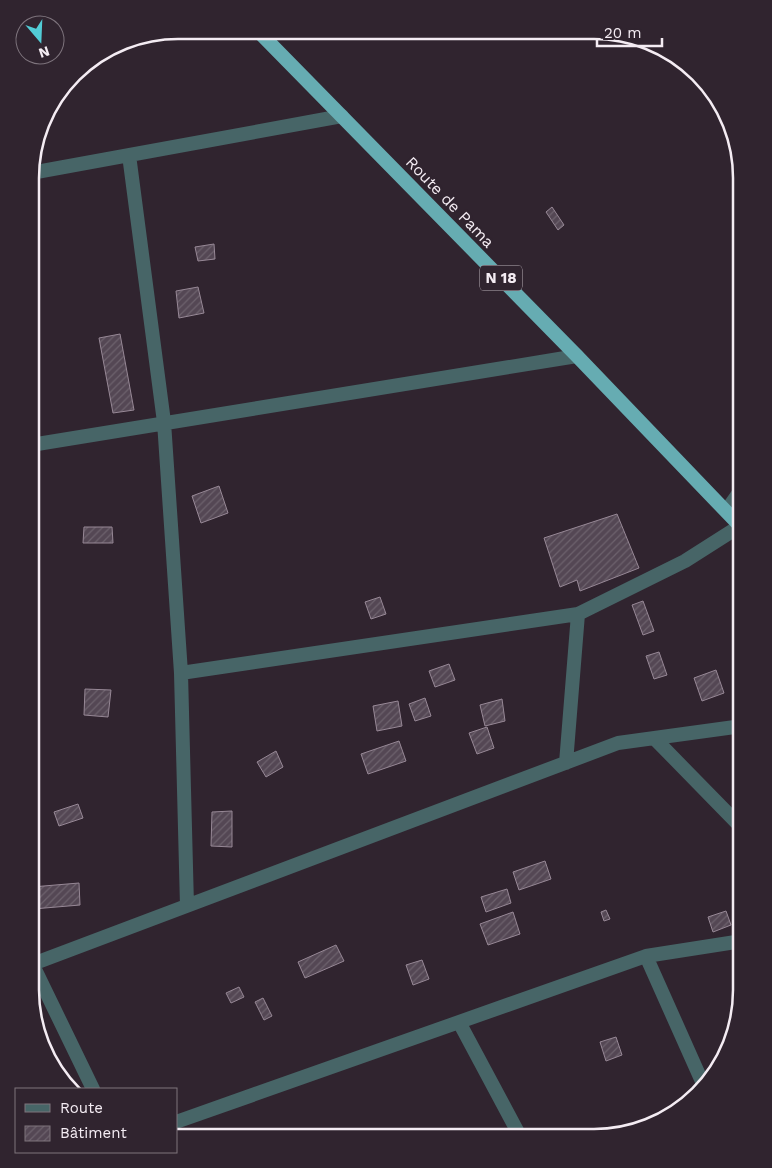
<svg xmlns="http://www.w3.org/2000/svg" width="772" height="1168" viewBox="0 0 772 1168" font-family="'Work Sans',sans-serif">
  <style>
    .building { fill: url(#building-hatch); stroke: #978896 }
    .lines { fill: none; stroke-linecap: round; stroke-linejoin: round }
    .service { stroke: #476567; stroke-width: 11 }
    .minor { stroke: #476567; stroke-width: 14 }
    .trunk { stroke: #66acb2; stroke-width: 14 }
    .labels { text-anchor: middle; dominant-baseline: central; stroke-width: 4.5; stroke-linejoin: round; paint-order: stroke }
    .shield { fill: #30242f; stroke: #b9b0b8; stroke-width: 1 }
    .shield-label { font-size: 15px; font-weight: bold; fill: #f4ecf3 }
    .street-label { font-size: 16px; fill: #f4ecf3; stroke: #30242f }
    .rim { fill: none; stroke: #f4ecf3; stroke-width: 2.5 }
  </style>
  <defs>
    <pattern id="building-hatch" width="6" height="6" patternUnits="userSpaceOnUse" patternTransform="scale(1.25)"><rect width="6" height="6" fill="#544754"/><path d="M-1 1l2-2M0 6l6-6M5 7l2-2" fill="none" stroke="#6d626d"/></pattern>
  </defs>
  <rect width="100%" height="100%" fill="#30242f"/>
  <path class="building" d="M552 207 564 225 558 230 546 212Z
    M214 244 215 259 198 261 195 247Z
    M198 287 204 313 179 318 176 291Z
    M120 334 134 410 113 413 99 338Z
    M219 486 228 513 201 523 192 496Z
    M617 514 639 568 580 591 577 580 560 587 544 538Z
    M84 527H112L113 543H83Z
    M380 597 386 614 371 619 365 602Z
    M643 601 654 631 643 635 632 605Z
    M659 652 667 675 654 679 646 656Z
    M449 664 455 680 435 687 429 671Z
    M716 670 724 693 702 701 694 678Z
    M85 689 111 690 108 717 84 715Z
    M425 698 431 716 415 721 409 704Z
    M502 699 505 721 485 726 480 705Z
    M398 701 402 726 377 731 373 706Z
    M487 727 494 748 477 754 469 733Z
    M399 741 406 761 368 774 361 754Z
    M276 751 283 767 266 777 257 762Z
    M78 804 83 818 59 826 54 812Z
    M232 811V847L211 846 212 812Z
    M545 861 551 879 519 890 513 872Z
    M79 883 80 905 33 909 32 887Z
    M507 889 511 903 486 912 481 897Z
    M606 910 610 919 604 921 601 912Z
    M726 911 731 925 713 932 708 917Z
    M513 912 520 934 488 945 480 924Z
    M336 945 344 961 305 978 298 962Z
    M422 960 429 979 413 985 406 965Z
    M239 987 244 997 231 1003 226 993Z
    M263 998 272 1016 264 1020 255 1002Z
    M616 1037 622 1055 606 1061 600 1042Z"/>
  <g class="lines">
    <path class="service" d="M725 510 742 486"/>
    <path class="minor" d="M129 155 164 422 181 673 187 906
      M31 173 342 116
      M31 445 577 356
      M181 673 578 614
      M655 739 742 828
      M566 763 578 614 685 561 740 526
      M646 956 704 1086
      M30 959 93 1089
      M30 965 618 743 742 726
      M459 1022 521 1138
      M176 1122 646 956 742 941"/>
    <path class="trunk" d="M257 30 577 356 742 528"/>
  </g>
  <g class="labels">
    <rect class="shield" x="480" y="265.5" width="42" height="25" rx="4"/>
    <g class="shield-label">
      <text x="501" y="278">N 18</text>
    </g>
    <g class="street-label">
      <text transform="translate(450 202) rotate(46)">Route de Pama</text>
    </g>
  </g>
  <path d="M0 0H772V1168H0ZM178 39H594A139 139 0 0 1 733 178V990A139 139 0 0 1 594 1129H178A139 139 0 0 1 39 990V178A139 139 0 0 1 178 39Z" fill="#30242f" fill-rule="evenodd"/>
  <path class="rim" d="M178 39H594A139 139 0 0 1 733 178V990A139 139 0 0 1 594 1129H178A139 139 0 0 1 39 990V178A139 139 0 0 1 178 39Z"/>
  <rect x="15" y="1088" width="162" height="65" fill="#30242f" stroke="#7e747d"/>
  <rect x="25" y="1104" width="25" height="8" fill="#476567" stroke="#7e747d"/>
  <text x="60" y="1113" font-size="15" fill="#f4ecf3">Route</text>
  <rect x="25" y="1126" width="25" height="15" fill="url(#building-hatch)" stroke="#7e747d"/>
  <text x="60" y="1138" font-size="15" fill="#f4ecf3">Bâtiment</text>
  <g transform="translate(40 40) rotate(161)"><circle r="24" fill="#30242f" stroke="#7e747d"/>
  <path d="M0-4L9 19L0 12L-9 19Z" fill="#52ccd6"/>
  <text y="-8" font-size="14" font-weight="bold" text-anchor="middle" fill="#f4ecf3">N</text>
  </g>
  <path d="M597 38v8h65v-8" fill="none" stroke="#f4ecf3" stroke-width="2.5"/>
  <text x="604" y="38" font-size="15" fill="#f4ecf3" stroke="#30242f" stroke-width="4" paint-order="stroke">20 m</text>
</svg>
